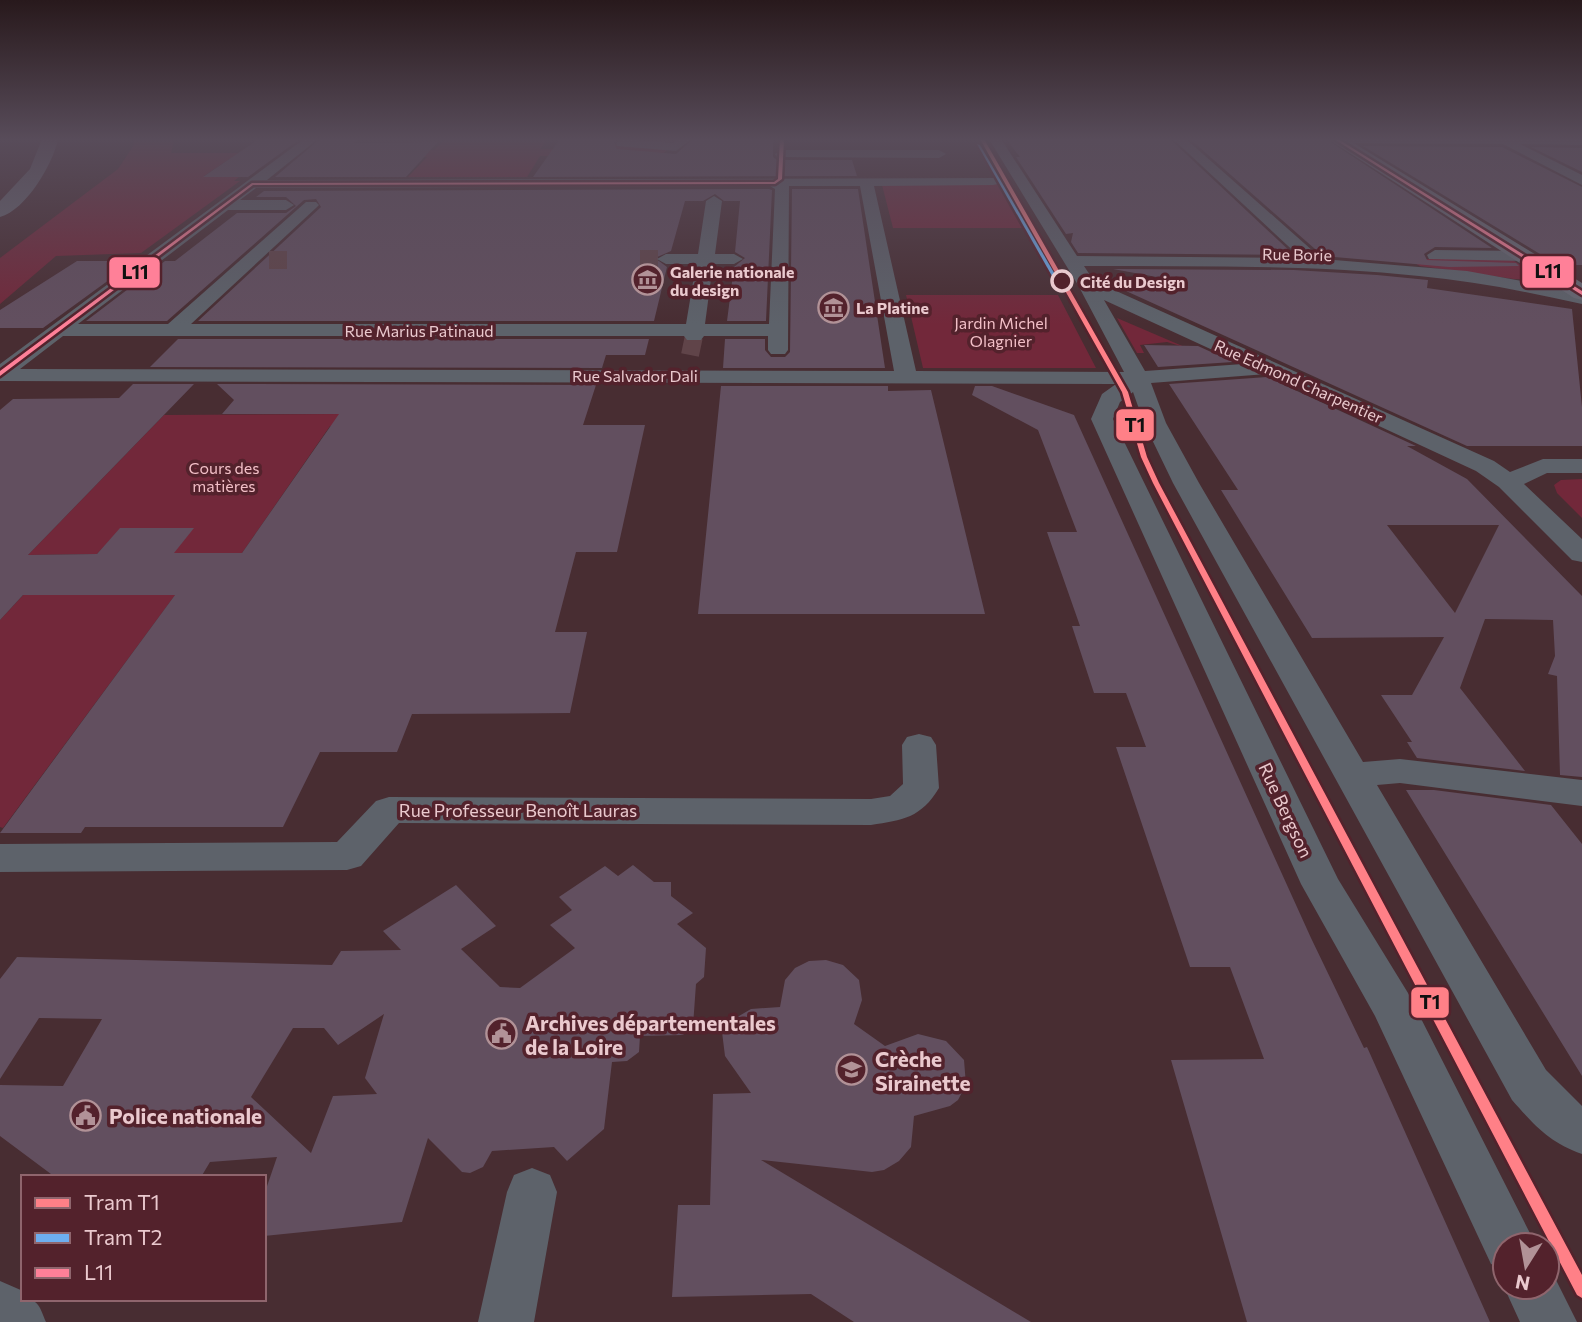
<svg xmlns="http://www.w3.org/2000/svg" width="1582" height="1322" viewBox="0 0 1582 1322" font-family="Commissioner,sans-serif">
  <style>
    .green { fill: #72283a }
    .building { fill: #624f5f; fill-rule: evenodd }
    .lines { fill: none; stroke-linecap: round; stroke-linejoin: round }
    .minor-tunnel { stroke: #604449; stroke-width: 18; stroke-dasharray: 18 10; stroke-linecap: butt }
    .minor { fill: #5d626a; fill-rule: evenodd }
    .major { fill: #676973; fill-rule: evenodd }
    .bus-1-casing { stroke: #53222c; stroke-width: 5 }
    .bus-1 { fill: #ff8098; fill-rule: evenodd }
    .tram-1-casing { stroke: #53222c; stroke-width: 5 }
    .tram-2-casing { stroke: #53222c; stroke-width: 5 }
    .tram-1 { fill: #ff8087; fill-rule: evenodd }
    .tram-2 { fill: #6daef0; fill-rule: evenodd }
    .stop-dot { fill: #53222c; stroke: #eac9ce; stroke-width: 3.5 }
    .labels { text-anchor: middle; dominant-baseline: central; stroke-width: 7; stroke-linejoin: round; paint-order: stroke }
    .far-street-label { font-size: 16px; fill: #eac9ce; stroke: #53222c }
    .far-poi-label { font-size: 16px; font-weight: bold; fill: #eac9ce; stroke: #53222c; text-anchor: start }
    .far-stop-label { font-size: 16px; font-weight: bold; fill: #eac9ce; stroke: #53222c; text-anchor: start }
    .far-park-label { font-size: 16px; fill: #f2bfc7; stroke: #53222c }
    .street-label { font-size: 18px; fill: #eac9ce; stroke: #53222c }
    .near-poi-label { font-size: 21px; font-weight: bold; fill: #eac9ce; stroke: #53222c; text-anchor: start }
    .line-badge { stroke: #53222c; stroke-width: 2.5 }
    .pale-badge-label { font-size: 19px; text-anchor: middle; font-weight: bold; fill: #111 }
  </style>
  <rect width="100%" height="100%" fill="#482d32"/>
  <path class="green" d="M134 139H174L171 153H272L266 157 231 158 204 176 239 177 234 181H240L141 253 56 256 0 304V258L118 169 134 145Z
    M446 139H548L540 149 607 150 617 144 670 148 658 157 540 156 527 177H408L427 157H311L319 150H434Z
    M999 184 1022 228H893L882 185Z
    M1408 259H1511L1544 280 1514 279 1420 266Z
    M906 295H1058L1096 368H923Z
    M1117 318 1187 348 1167 342 1140 345 1144 353H1137Z
    M343 414 335 426H330L242 553H173L193 528H121L97 554 28 555 164 415Z
    M1582 479V518L1557 493 1554 485 1561 480Z
    M52 564H198L3 828 0 827V620Z"/>
  <path class="building" d="M259 139H300L248 177H203Z
    M320 139H359L354 143 438 142 406 177H275Z
    M560 139H618L614 142 617 149 676 154 693 139H773V157L777 160H852L857 176 533 177Z
    M1006 139H1170L1294 255 1078 253 1071 242 1073 233 1066 234 1016 157H1020Z
    M1190 139H1326L1492 248 1435 247 1424 254 1427 260 1516 263 1519 266 1449 267 1323 256Z
    M1363 146 1502 147 1582 187V265H1558Z
    M1531 147 1582 148V172Z
    M769 189 772 190 766 321H727L734 267 745 258 735 252 740 201H724L715 194 703 201H685L671 251 655 258 667 267 654 321H198L321 207 316 199 304 200 167 321H86L165 261H175L237 213H286L296 206 286 197H256L264 191Z
    M792 189H858L885 368H723L725 339H765V350L771 357H785L790 352Z
    M77 261H135L43 328H0V310Z
    M1113 269 1294 270 1377 275 1428 280 1427 288 1572 309 1582 407V446H1467L1126 291 1162 278Z
    M178 339H649L645 355H606L602 368 150 367Z
    M1144 345 1198 346 1233 362 1158 367Z
    M1267 377 1416 446H1407L1467 479 1582 596V777L1560 775 1557 676 1548 674 1555 656 1553 620 1485 619 1460 688 1525 771 1417 758 1407 742H1412L1381 695H1412L1444 637 1312 638 1221 490H1238L1169 384ZM1387 525H1499L1455 613Z
    M133 384H194L28 555 97 554 120 528H194L174 553H242L339 414H222L234 400 217 384 596 385 583 425H645L617 552H576L555 632H587L570 713 412 714 397 752H320L283 827H85L81 833H0L175 595H23L0 620V410L13 399 119 398Z
    M721 386H888V391L931 390 985 614H698Z
    M975 386H992L1074 415 1311 938 1364 1048 1367 1047 1490 1322H1247L1171 1060 1264 1059 1230 967H1190L1116 747H1146L1126 693H1094L1072 626H1080L1047 532H1077L1038 430 972 395Z
    M1406 790H1434L1551 805 1582 844V1076Z
    M633 865 654 882H671V896L693 913 677 924 706 948 704 977 696 984 693 1026 683 1035 640 1036 639 1052 627 1061 612 1062 604 1129 567 1161 554 1147 492 1151 483 1167 470 1173 462 1172 428 1138 402 1222 264 1236V1195L277 1157 210 1162 201 1177H55L0 1136V1085L63 1086 102 1019 39 1018 0 1079V979L17 957 332 965 341 951 401 950 383 931 456 885 496 926 461 949 500 987 520 988 575 948 550 925 572 910 559 897 605 866 618 876ZM384 1014 365 1078 377 1094 333 1096 311 1153 251 1097 293 1028H324L338 1045Z
    M826 960 843 965 859 980 862 1000 854 1024 885 1046 918 1034 946 1041 964 1060 966 1085 958 1100 950 1106 914 1116 911 1147 899 1161 884 1170 872 1172 761 1160 1031 1322H854L811 1294 672 1297 678 1205H710L713 1094 751 1093 725 1056 722 1032 739 1016 751 1009 780 1007 785 980 795 968 809 961Z"/>
  <g class="lines">
    <path class="minor-tunnel" d="M640 259H666
      M269 260H295
      M690 355 694 336"/>
    <path class="minor" d="M304 139H318L267 180 998 178V184L993 185 874 186 916 371 1124 372 1078 285 989 139H1001L1077 256 1301 258 1173 139H1186L1322 259 1467 271 1582 292V304C1528 292 1474 281 1419 276 1308 264 1196 267 1084 266L1094 281 1494 461 1510 472 1543 459H1582V473H1547L1524 484 1582 539V562L1572 560 1499 487 1476 471 1267 374 1151 383 1166 423 1199 483 1363 762 1400 759 1582 780V806L1400 783 1377 785 1546 1070 1582 1106V1154C1549 1142 1535 1126 1512 1100L1173 483 1144 423 1133 392 1120 402 1113 419 1338 879 1408 993 1536 1245H1505V1269L1491 1264 1375 1016 1301 884 1091 419 1102 394 1116 384 0 381V364ZM770 186 775 189 769 324H705L713 264H734L743 259 734 254H715L722 201 714 196 706 201 698 254H666L657 259 666 264H696L686 324H191L316 208 319 205 316 202H306L168 324H78L228 210H286L294 205 286 200H240L256 188ZM789 186H860L894 371 20 369 63 336H684L687 340H701L704 336H768V350L771 354H785L788 350ZM1104 300 1243 364 1145 371Z
      M622 139 673 143 678 139H691L676 151 617 146 616 143Z
      M1331 139H1582V145L1520 144 1582 175V185L1503 144 1337 143Z
      M782 150H939L946 154 939 158 777 157 775 154Z
      M1435 250 1525 251 1533 256 1525 261 1429 259 1427 255Z
      M919 734 931 737 936 745 939 788C921 818 903 820 871 825L399 823 361 866 347 870 0 872V844L337 842 376 801 389 797 871 799 890 796 903 784 902 745 907 737Z
      M532 1168 550 1175 557 1192 534 1322H478L507 1192 514 1175Z
      M1547 1267 1550 1268 1577 1322H1520L1504 1287 1505 1285V1287H1547Z
      M0 1281 23 1291V1299C39 1299 40 1308 46 1322H0Z"/>
    <path class="major" d="M42 139H58C53 164 26 210 0 217V201L30 169Z
      M1328 139H1347L1582 283V300L1574 298Z"/>
    <defs>
      <path id="bus-1" d="M780 139H784L782 179 775 184 253 185 0 376V371L252 183 774 182 778 179Z
        M1334 139H1338L1582 291V295Z"/>
    </defs>
    <use href="#bus-1" class="bus-1-casing"/>
    <use href="#bus-1" class="bus-1"/>
    <defs>
      <path id="tram-1" d="M980 139H984L1128 392 1147 457 1159 483 1582 1275V1298L1577 1295 1153 483 1141 457 1122 392Z"/>
      <path id="tram-2" d="M977 144 980 145 1060 283V284L1056 283Z"/>
    </defs>
    <use href="#tram-1" class="tram-1-casing"/>
    <use href="#tram-2" class="tram-2-casing"/>
    <use href="#tram-1" class="tram-1"/>
    <use href="#tram-2" class="tram-2"/>
  </g>
  <linearGradient id="sky" x2="0" y2="1"><stop stop-color="#28191c"/><stop offset="0.43" stop-color="#584c5a"/><stop offset="1" stop-color="#584c5a" stop-opacity="0"/></linearGradient>
  <rect width="1582" height="324" fill="url(#sky)"/>
  <defs>
    <symbol id="museum-ring" viewBox="-11 -11 22 22"><circle r="9.5" fill="#53222c" stroke="#b19297" stroke-width="1.5"/><path d="M0-6L6-3V-2H-6V-3ZM-5-1h2V3h-2ZM-1-1h2V3h-2ZM3-1h2V3H3ZM-6 4H6V6H-6Z" fill="#b19297"/></symbol>
    <symbol id="civic-ring" viewBox="-11 -11 22 22"><circle r="9.5" fill="#53222c" stroke="#b19297" stroke-width="1.5"/><path d="M-.6-6.5H3V-4.5H.6V-3L4-1V1h2V6H-6V1h2V-1L-.6-3ZM-1.2 2.5V6h2.4V2.5Z" fill="#b19297"/></symbol>
    <symbol id="school-ring" viewBox="-11 -11 22 22"><circle r="9.5" fill="#53222c" stroke="#b19297" stroke-width="1.5"/><path d="M0-5L7-2L0 1L-7-2ZM-4 1L0 2.5L4 1V4Q0 6-4 4Z" fill="#b19297"/></symbol>
  </defs>
  <g fill-rule="evenodd">
    <use href="#museum-ring" x="630" y="262" width="35" height="35"/>
    <use href="#museum-ring" x="816" y="290" width="35" height="35"/>
    <use href="#civic-ring" x="484" y="1016" width="35" height="35"/>
    <use href="#school-ring" x="834" y="1052" width="35" height="35"/>
    <use href="#civic-ring" x="68" y="1098" width="35" height="35"/>
  </g>
  <circle class="stop-dot" cx="1062" cy="281" r="10"/>
  <g class="labels">
    <g class="far-street-label">
      <text transform="translate(1297 254) rotate(1)">Rue Borie</text>
      <text x="419" y="330">Rue Marius Patinaud</text>
      <text x="635" y="375">Rue Salvador Dali</text>
      <text transform="translate(1299 381) rotate(24)">Rue Edmond Charpentier</text>
    </g>
    <g class="far-poi-label">
      <text x="670" y="271">Galerie nationale<tspan x="670" dy="18">du design</tspan></text>
      <text x="856" y="307">La Platine</text>
    </g>
    <g class="far-stop-label">
      <text x="1080" y="281">Cité du Design</text>
    </g>
    <g class="far-park-label">
      <text x="1001" y="322">Jardin Michel<tspan x="1001" dy="18">Olagnier</tspan></text>
      <text x="224" y="467">Cours des<tspan x="224" dy="18">matières</tspan></text>
    </g>
    <g class="street-label">
      <text x="518" y="810">Rue Professeur Benoît Lauras</text>
      <text transform="translate(1286 810) rotate(65)">Rue Bergson</text>
    </g>
    <g class="near-poi-label">
      <text x="525" y="1022">Archives départementales<tspan x="525" dy="24">de la Loire</tspan></text>
      <text x="875" y="1058">Crèche<tspan x="875" dy="24">Sirainette</tspan></text>
      <text x="109" y="1115">Police nationale</text>
    </g>
  </g>
  <g class="line-badge">
    <rect x="1521" y="255" width="54" height="34" rx="7" fill="#ff8098"/>
    <rect x="108" y="256" width="53" height="33" rx="7" fill="#ff8098"/>
    <rect x="1115" y="408" width="40" height="34" rx="7" fill="#ff8087"/>
    <rect x="1410" y="986" width="40" height="33" rx="7" fill="#ff8087"/>
  </g>
  <g class="pale-badge-label">
    <text x="1548" y="278">L11</text>
    <text x="135" y="279">L11</text>
    <text x="1135" y="432">T1</text>
    <text x="1430" y="1009">T1</text>
  </g>
  <rect x="21" y="1175" width="245" height="126" fill="#53222c" stroke="#8f656d" stroke-width="2"/>
  <rect x="35" y="1198" width="35" height="10" fill="#ff8087" stroke="#8f656d" stroke-width="2"/>
  <text x="84" y="1210" font-size="21" fill="#eac9ce">Tram T1</text>
  <rect x="35" y="1233" width="35" height="10" fill="#6daef0" stroke="#8f656d" stroke-width="2"/>
  <text x="84" y="1245" font-size="21" fill="#eac9ce">Tram T2</text>
  <rect x="35" y="1268" width="35" height="10" fill="#ff8098" stroke="#8f656d" stroke-width="2"/>
  <text x="84" y="1280" font-size="21" fill="#eac9ce">L11</text>
  <g transform="translate(1526 1266) rotate(191)"><circle r="33" fill="#53222c" stroke="#8f656d" stroke-width="2"/>
  <path d="M0-5L12 26L0 18L-12 26Z" fill="#b19297"/>
  <text y="-10" font-size="19" font-weight="bold" text-anchor="middle" fill="#eac9ce">N</text>
  </g>
</svg>
